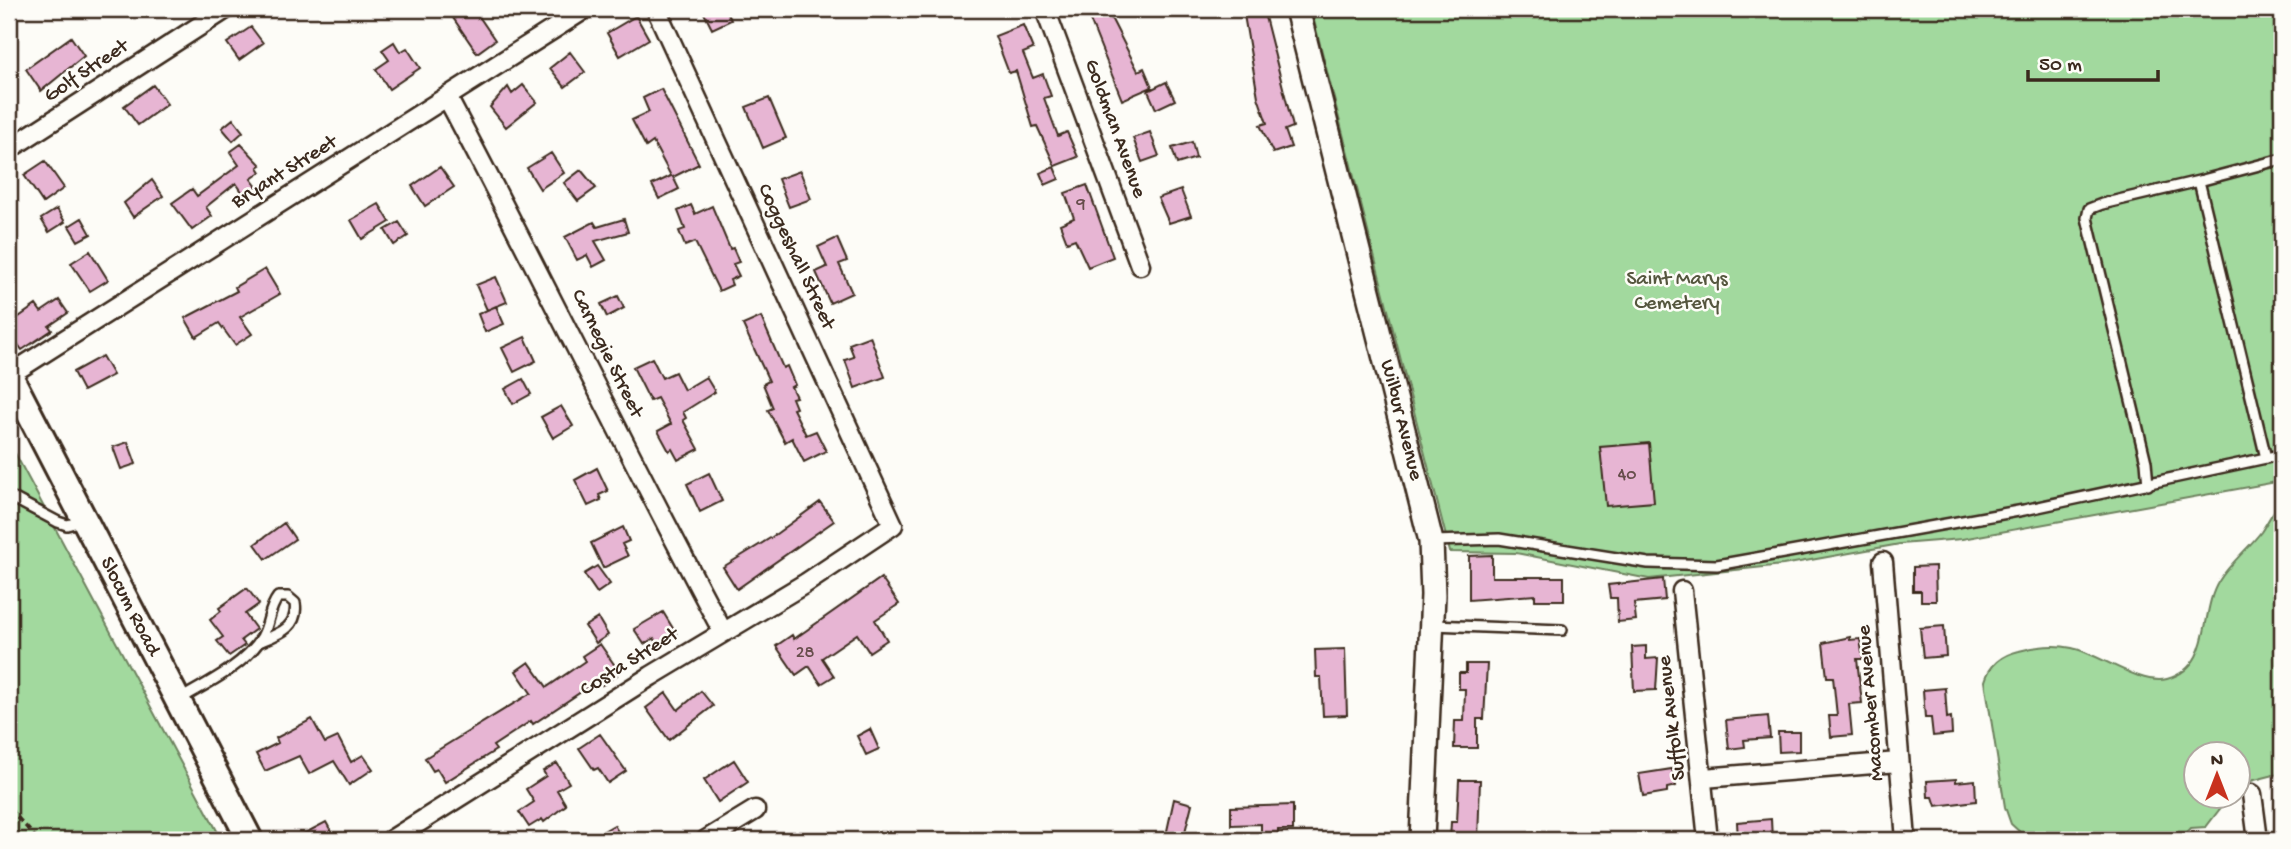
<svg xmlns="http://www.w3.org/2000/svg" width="2291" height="849" viewBox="0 0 2291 849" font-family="'Gochi Hand',sans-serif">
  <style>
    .green { fill: #a2d99e; stroke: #6e825e; stroke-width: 2 }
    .building { fill: #e7b5d3; stroke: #3b2a1e; stroke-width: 2 }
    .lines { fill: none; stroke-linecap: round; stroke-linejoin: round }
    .service-casing { stroke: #3b2a1e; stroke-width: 14 }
    .minor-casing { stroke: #3b2a1e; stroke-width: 23 }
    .tertiary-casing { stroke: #3b2a1e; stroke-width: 28 }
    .secondary-casing { stroke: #3b2a1e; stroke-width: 30 }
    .path { stroke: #3b2a1e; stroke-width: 3.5; stroke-dasharray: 7 5; stroke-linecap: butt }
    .service { stroke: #fdfcf7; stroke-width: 9 }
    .minor { stroke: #fdfcf7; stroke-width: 18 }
    .tertiary { stroke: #fdfcf7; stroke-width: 23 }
    .secondary { stroke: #fdfcf7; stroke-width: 24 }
    .labels { text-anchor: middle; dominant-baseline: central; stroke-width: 5; stroke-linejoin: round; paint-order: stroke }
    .number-label { font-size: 18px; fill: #664d4b }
    .street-label { font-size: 21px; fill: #3b2a1e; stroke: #fdfcf7 }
    .park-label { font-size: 21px; fill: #55563e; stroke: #fdfcf7 }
  </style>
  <rect width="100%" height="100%" fill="#fdfcf7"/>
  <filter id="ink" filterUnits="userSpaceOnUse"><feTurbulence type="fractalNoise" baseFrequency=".0143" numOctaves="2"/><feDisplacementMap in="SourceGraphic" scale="14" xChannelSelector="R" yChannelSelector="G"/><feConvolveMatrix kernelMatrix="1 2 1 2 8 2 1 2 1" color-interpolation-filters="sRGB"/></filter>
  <g filter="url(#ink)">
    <path class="green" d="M1311 9H2282V481L1962 539 1900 544 1783 565 1649 579 1516 553 1450 552Z
      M9 442 222 840H9Z
      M2282 501V773L2243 783 2239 787 2238 754H2196V796L2229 797 2206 827 2191 828 2180 840H2047L2022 834 2011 824 2005 807 1985 681C1990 664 2002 655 2019 651 2037 646 2053 644 2072 648 2098 653 2140 686 2167 679 2214 666 2199 612 2219 581 2230 563 2248 549 2261 532 2268 521 2273 511 2282 501Z"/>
    <path class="building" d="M447 9H474L495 40 477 53Z
      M702 9H726L731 20 712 29Z
      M1243 9H1263L1293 127 1285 130 1291 147 1273 153 1260 125 1267 123 1258 97Z
      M1108 12 1138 71 1144 68 1152 87 1122 100 1090 20Z
      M636 16 649 39 620 56 607 33Z
      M1023 25 1033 49 1023 53 1033 78 1043 74 1051 96 1044 98 1058 136 1067 132 1078 157 1055 166 1037 126 1033 127 1016 71 1009 73 995 36Z
      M251 27 263 43 239 60 227 43Z
      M71 37 84 56 41 91 26 69Z
      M394 42 400 52 407 48 420 68 389 89 376 69 389 60 382 50Z
      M570 52 585 72 565 87 550 68Z
      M1166 82 1175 100 1156 109 1148 91Z
      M153 85 167 104 138 125 124 106Z
      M523 85 537 102 506 127 490 107 508 87 512 94Z
      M661 89 699 164 673 177 679 189 659 199 652 185 671 176 653 142 646 147 632 120 649 112 643 98Z
      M769 98 786 138 763 148 746 107Z
      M233 119 243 132 233 141 222 128Z
      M1150 132 1159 156 1142 162 1133 138Z
      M1192 142 1196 158 1177 164 1172 148Z
      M241 144 261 165 258 167 261 172 251 179 257 187 245 196 236 183 206 207 212 216 192 230 172 203 192 189 197 196 239 165 230 152Z
      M551 153 564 173 540 189 527 168Z
      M45 161 64 188 43 203 24 175Z
      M440 167 454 187 425 206 412 186Z
      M1054 167 1059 179 1045 185 1040 173Z
      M581 170 596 188 578 201 564 183Z
      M800 171 811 199 789 207 778 179Z
      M152 180 163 196 133 217 124 203Z
      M1087 185 1113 257 1088 267 1075 239 1067 242 1060 224 1074 218 1065 193Z
      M1181 190 1191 216 1169 223 1158 198Z
      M379 204 390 222 362 239 351 220Z
      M691 205 695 214 712 206 730 249 733 248 739 262 733 264 739 276 730 280 732 285 719 291 695 242 685 246 679 231 685 229 678 211Z
      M57 209 65 222 49 232 41 219Z
      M82 218 91 234 78 241 69 226Z
      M624 219 628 232 595 241 606 260 593 267 587 255 577 260 565 237 594 222 597 227Z
      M399 222 408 236 394 245 385 230Z
      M837 238 847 261 839 264 852 293 830 303 816 272 827 267 818 247Z
      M90 251 108 280 90 291 71 263Z
      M265 269 280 294 240 317 252 334 235 345 219 323 196 337 185 318 237 291 235 287Z
      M496 277 507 302 487 310 476 285Z
      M618 296 624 308 607 317 601 304Z
      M59 300 68 313 49 326 52 330 22 350 9 332V324L36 305 41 312Z
      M496 306 504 324 485 332 478 314Z
      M761 317 783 368 787 366 795 385 791 387 796 397 792 398 796 408 793 409 806 435 816 431 826 451 804 462 792 438 785 442 768 410 773 408 763 384 769 381 743 325Z
      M870 336 885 377 855 388 845 360 854 357 849 344Z
      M525 337 536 361 514 372 502 348Z
      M102 356 113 375 83 391 73 372Z
      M652 358 662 378 675 372 684 390 706 377 715 392 683 412 686 418 683 420 699 449 678 460 672 449 669 451 658 431 671 424 657 398 650 401 633 367Z
      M523 379 531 394 513 404 505 389Z
      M561 406 573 426 553 438 541 417Z
      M128 442 136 464 121 469 113 447Z
      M1649 443 1654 502 1606 506 1600 447Z
      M597 468 608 491 599 495 601 500 588 506 575 480Z
      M709 473 722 501 700 512 687 484Z
      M820 502 834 521 737 589 723 567 772 537Z
      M284 523 295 539 266 559 255 544Z
      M623 527 629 541 622 544 628 556 603 568 591 543Z
      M1492 555V577H1564V600H1535V595L1469 600V556Z
      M597 566 610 584 597 593 584 574Z
      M1935 566 1936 601H1921V591H1913V567Z
      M881 578 899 604 875 620 887 640 869 652 857 634 822 658 834 676 821 684 809 666 796 675 776 646 792 635 794 639Z
      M1663 579 1665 600 1634 603 1636 620 1618 622 1617 598H1610L1608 585Z
      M247 588 259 604 245 614 256 629 241 640 245 645 229 656 217 641 223 637 210 620 221 611 219 608Z
      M663 612 677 635 659 646 654 638 644 644 634 629Z
      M598 618 608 635 596 643 585 626Z
      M1944 626 1946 656 1923 658 1920 628Z
      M1850 637V640L1860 639 1863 659H1857L1862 703 1849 704 1852 735 1831 737 1829 716H1837L1833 677H1827L1823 643Z
      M600 644 618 670 615 672 617 675 602 685 599 680 533 724 531 721 493 746 496 750 445 782 437 769 433 771 425 758 531 693 516 671 529 662 547 687 585 661 582 656Z
      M1646 646V659L1658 658 1656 690 1634 691 1632 647Z
      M1345 649 1347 715 1323 716 1321 677H1316L1315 650Z
      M1466 664H1487L1484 719H1477V748H1454L1455 721H1464L1465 689H1459V673H1466Z
      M1945 688 1947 718 1951 717 1952 734 1933 736 1931 718H1925L1923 690Z
      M701 691 713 706 669 740 646 708 666 693 678 710Z
      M1768 716 1770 738 1744 740 1745 747 1729 749 1726 720Z
      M312 719 325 743 338 737 351 762 363 755 373 769 349 785 334 761 309 774 299 756 265 771 256 754 278 743 276 738Z
      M870 729 879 749 866 755 857 736Z
      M1778 732H1799V751L1779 752Z
      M600 734 626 771 608 783 598 768 594 770 579 748Z
      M734 760 748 782 718 802 704 780Z
      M557 763 569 783 557 790 566 805 544 822 542 819 529 827 519 812 534 802 526 789 546 776 543 771Z
      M1672 769 1676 786 1667 788V792L1643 796 1639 774Z
      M1956 779V782L1975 780 1976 801 1936 806 1933 797H1928L1927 781Z
      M1459 780H1480L1478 840H1450L1451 822H1457Z
      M1174 799 1192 804 1183 840H1165Z
      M1293 805V830H1278V839H1261V824L1231 825V807Z
      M1771 819 1772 840H1738L1737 822Z
      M326 822 336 840H292Z
      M614 825 623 840H588Z"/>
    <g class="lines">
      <defs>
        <path id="service" d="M2199 181 2282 159
          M2266 458 2282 454
          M9 496 58 522 67 525 82 521
          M1433 541 1499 539 1648 563 1717 565 2024 510 2266 458 2199 181 2102 204 2089 209 2087 218 2146 462 2148 485
          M1433 625 1562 630
          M180 699C208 683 245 665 262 637 270 623 268 610 278 597H288L295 603C299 628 278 634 259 642"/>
        <path id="minor" d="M1045 9 1140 265
          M447 97C541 274 628 455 723 632
          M9 149 226 9
          M9 375 585 9
          M1883 562 1906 840
          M1682 591 1708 840
          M1704 778 1898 762
          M2252 794 2258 840
          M391 840 651 676 806 583 893 525 656 9
          M706 840 755 810"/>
        <g id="tertiary">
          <path id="s1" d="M1297 9 1431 541 1433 595 1422 840"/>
        </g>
        <g id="secondary">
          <path id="s2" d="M9 374 250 840"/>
        </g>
      </defs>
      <use href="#service" class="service-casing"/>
      <use href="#minor" class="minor-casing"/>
      <use href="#tertiary" class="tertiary-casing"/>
      <use href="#secondary" class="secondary-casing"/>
      <path class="path" d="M9 808 38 840"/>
      <use href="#service" class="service"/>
      <use href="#minor" class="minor"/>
      <use href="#tertiary" class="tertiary"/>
      <use href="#secondary" class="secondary"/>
    </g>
  </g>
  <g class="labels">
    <g class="number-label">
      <text x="1081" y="204">9</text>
      <text x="1627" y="475">40</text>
      <text x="805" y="653">28</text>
    </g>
    <g class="street-label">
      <text transform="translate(87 72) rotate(-34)">Golf Street</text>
      <text transform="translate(1114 129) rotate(70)">Goldman Avenue</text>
      <text transform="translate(285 173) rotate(-32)">Bryant Street</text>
      <text transform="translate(795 257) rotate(65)">Coggeshall Street</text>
      <text transform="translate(606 354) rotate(64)">Carnegie Street</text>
      <text stroke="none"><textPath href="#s1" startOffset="424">Wilbur Avenue</textPath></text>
      <text stroke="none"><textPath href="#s2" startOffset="262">Slocum Road</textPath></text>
      <text transform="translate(630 663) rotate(-32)">Costa Street</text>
      <text transform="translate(1872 703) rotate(-95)">Macomber Avenue</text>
      <text transform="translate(1673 718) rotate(-97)">Suffolk Avenue</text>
    </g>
    <g class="park-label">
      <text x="1677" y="280">Saint Marys<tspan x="1677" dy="24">Cemetery</tspan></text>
    </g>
  </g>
  <rect width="2291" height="849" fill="none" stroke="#fdfcf7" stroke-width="35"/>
  <rect x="18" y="18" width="2256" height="814" fill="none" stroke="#3b2a1e" stroke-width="2.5" filter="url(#ink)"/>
  <g transform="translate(2217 775)"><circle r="33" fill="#fdfcf7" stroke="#afa8a0" stroke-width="2"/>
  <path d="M0-5L12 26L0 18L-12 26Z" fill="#c8321e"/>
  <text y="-10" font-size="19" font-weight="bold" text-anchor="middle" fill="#3b2a1e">N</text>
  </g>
  <path d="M2028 70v10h130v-10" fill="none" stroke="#3b2a1e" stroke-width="3.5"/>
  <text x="2039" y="70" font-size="21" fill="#3b2a1e" stroke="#fdfcf7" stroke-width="5" paint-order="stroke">50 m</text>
</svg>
